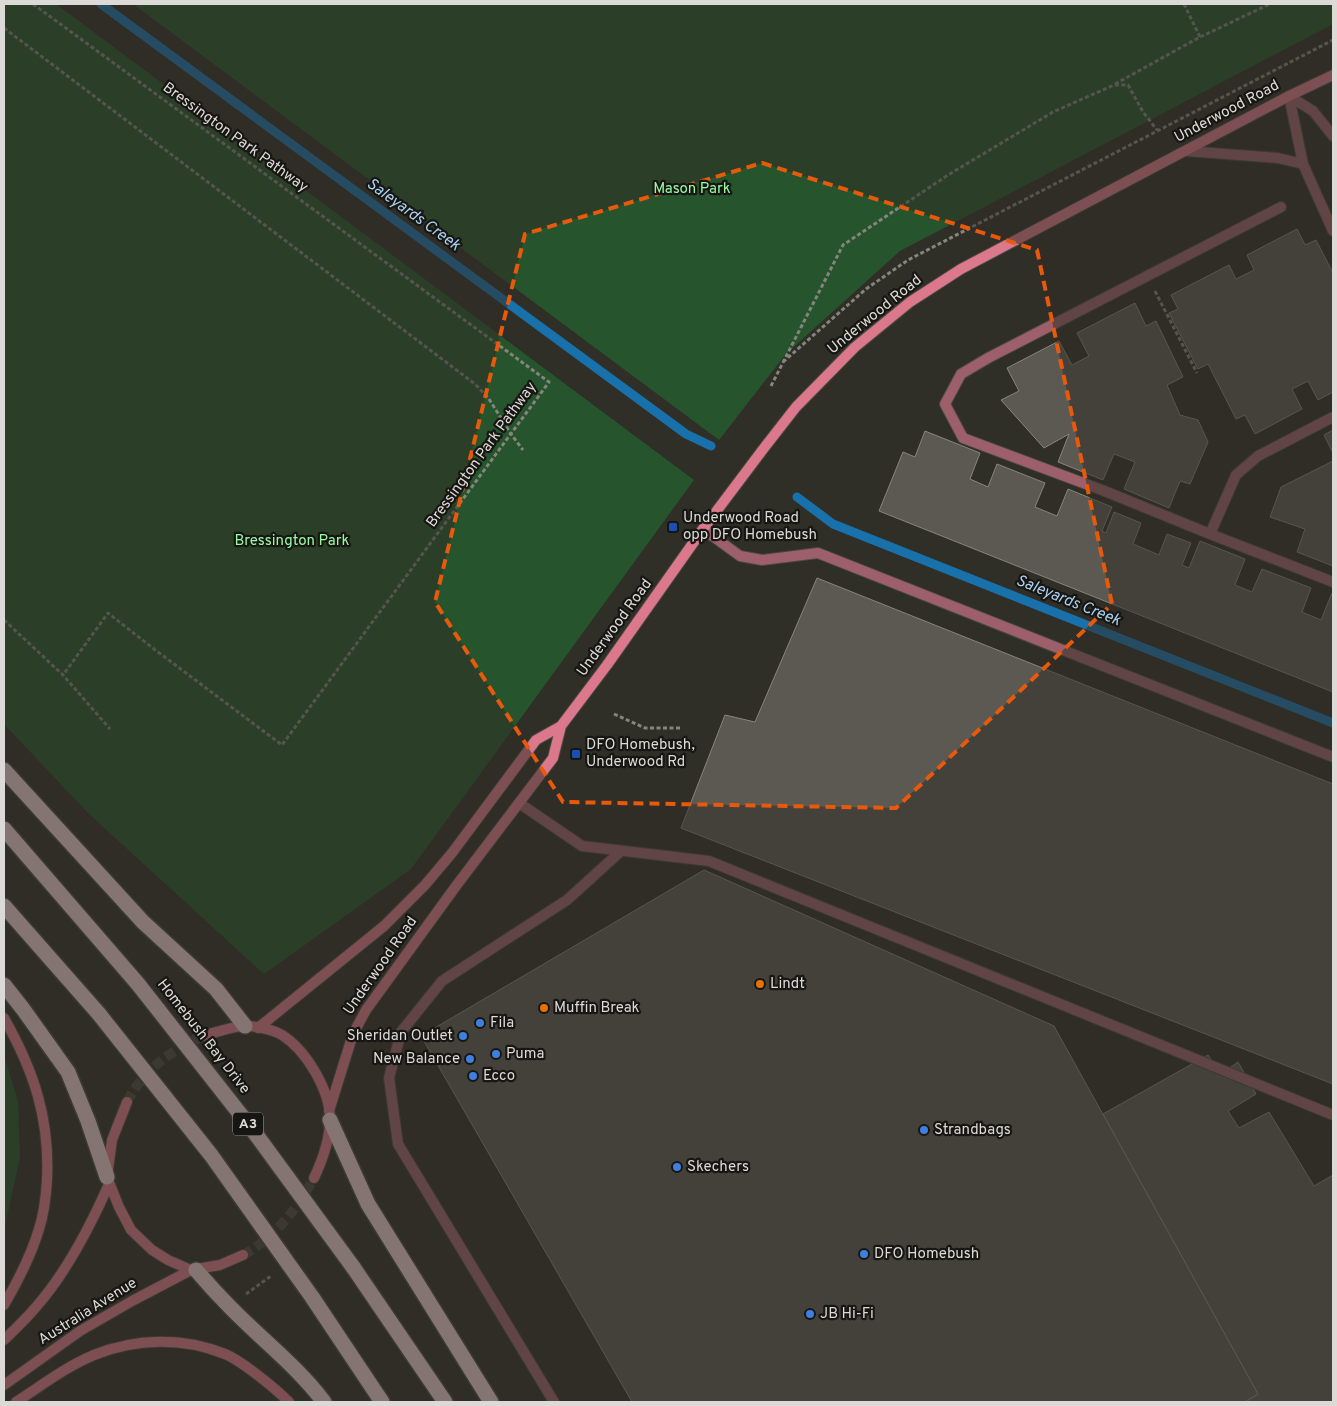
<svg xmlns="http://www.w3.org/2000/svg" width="1337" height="1406" viewBox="0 0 1337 1406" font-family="Overpass,sans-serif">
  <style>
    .green { fill: #26542c }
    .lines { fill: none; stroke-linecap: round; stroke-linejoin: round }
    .stream { stroke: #1971ac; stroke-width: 9 }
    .building { fill: #5b5952; stroke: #87857e }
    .secondary-tunnel { stroke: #494841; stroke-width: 10; stroke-dasharray: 10 5; stroke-linecap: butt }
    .lane-casing { stroke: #4b4a43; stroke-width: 12 }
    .secondary-casing { stroke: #4b4a43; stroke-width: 12 }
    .highway-casing { stroke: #4b4a43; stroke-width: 18 }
    .path { stroke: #85847e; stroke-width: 3; stroke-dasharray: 4 2.5; stroke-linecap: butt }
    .lane { stroke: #9d5f69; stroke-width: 10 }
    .secondary { stroke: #db788b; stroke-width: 10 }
    .highway { stroke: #ebcbcf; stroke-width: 15 }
    .highway-bridge-casing { stroke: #4b4a43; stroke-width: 18; stroke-linecap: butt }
    .highway-bridge { stroke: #ebcbcf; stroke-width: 15 }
    .marked { fill: none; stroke: #e8590c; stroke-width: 4; stroke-dasharray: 10 6; stroke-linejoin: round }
    .transit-dot { fill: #1a4fb4; stroke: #171613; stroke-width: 2 }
    .food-dot { fill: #e8710a; stroke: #171613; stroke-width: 2 }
    .shop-dot { fill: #3f7fe0; stroke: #171613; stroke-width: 2 }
    .labels { text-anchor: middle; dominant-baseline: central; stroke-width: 4.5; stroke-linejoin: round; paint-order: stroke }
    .shield { fill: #171613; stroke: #a09f9c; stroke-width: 1 }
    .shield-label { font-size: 14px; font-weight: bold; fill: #dbdad6 }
    .street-label { font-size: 15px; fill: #dbdad6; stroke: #171613 }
    .park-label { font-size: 15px; fill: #97faa2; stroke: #171613 }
    .poi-label { font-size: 15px; fill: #dbdad6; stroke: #171613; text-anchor: start }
    .water-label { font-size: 16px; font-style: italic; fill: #abd1f1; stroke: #171613 }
  </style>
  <rect width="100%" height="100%" fill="#2f2e27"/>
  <path class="green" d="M4 4H56L694 480 411 869 264 974 88 813 4 724Z
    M133 4H1333V24L900 251 786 354 719 440Z
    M4 1056 18 1101 20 1157 4 1230Z"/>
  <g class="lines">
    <path class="stream" d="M101 4 686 434 711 446
      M797 497 833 524 1333 723"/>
  </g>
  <path class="building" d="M1297 229 1305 245 1316 240 1333 273V392L1318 400 1308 381 1292 389 1302 409 1255 434 1245 415 1236 419 1208 364 1198 369 1169 313 1178 309 1171 295 1229 265 1236 279 1254 270 1247 255Z
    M1135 303 1146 326 1156 321 1183 377 1167 385 1180 415 1198 420 1208 442 1190 484 1180 481 1169 508 1124 489 1135 462 1114 454 1103 480 1058 462 1069 434 1044 448 1001 400 1019 391 1007 368 1059 341 1072 365 1089 356 1077 333Z
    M1333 430V453L1324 435Z
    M925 431 980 453 970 479 988 487 997 464 1045 483 1035 507 1057 516 1068 489 1112 507 1102 531 1106 533 1114 512 1141 523 1133 544 1159 555 1167 534 1191 543 1182 565 1189 568 1200 541 1245 559 1235 585 1252 592 1262 569 1311 588 1302 612 1321 620 1332 593H1333V692L879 511 903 452 915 457Z
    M1333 461V566L1297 552 1305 529 1270 517 1281 487Z
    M817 578 1333 784V1084L681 828 725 715 755 722Z
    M704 870 1054 1026 1258 1394 1245 1402H632L421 1036Z
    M1208 1055 1221 1074 1238 1062 1256 1094 1228 1111 1239 1128 1269 1112 1314 1186 1333 1175V1402H1245L1258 1394 1103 1114Z"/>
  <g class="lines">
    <path class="secondary-tunnel" d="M127 1102C144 1069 171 1051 203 1036
      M243 1255C274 1238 297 1209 314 1178"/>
    <defs>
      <path id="lane" d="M1289 96 1303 164 1333 231
        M1289 96 1313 111 1333 136
        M1186 151 1278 158 1303 164
        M1333 417 1258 456 1236 475 1210 534 1333 582
        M703 529 740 556 762 560 818 553 1333 757
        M1210 534 1102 490 963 438 945 404 961 374 988 358 1281 207
        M519 803 582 846 709 861 1333 1115
        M554 1402 398 1144 389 1078 401 1032 442 981 567 900 621 851"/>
      <path id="secondary" d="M4 1018C34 1071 50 1119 47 1180 46 1196 44 1214 39 1229 31 1256 18 1281 4 1305
        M258 1028 384 926 425 885 452 853 536 740 561 726
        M203 1036C216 1032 231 1027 244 1026 255 1026 272 1029 282 1035 306 1050 330 1090 330 1119 330 1140 323 1159 314 1178
        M127 1102 112 1140 107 1177 119 1207 131 1230 152 1250 168 1260 191 1270 220 1265 243 1255
        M329 1111 353 1034 366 1010 456 886 553 758 561 726 607 665 703 529 764 448 796 407 855 347 910 302 961 269 1289 96 1333 75
        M4 1340C15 1329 26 1319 36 1307 67 1272 90 1227 109 1184
        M4 1385 80 1331 132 1301 191 1270
        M16 1402C41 1386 67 1366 94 1355 136 1338 183 1337 225 1354 242 1361 276 1389 289 1402"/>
      <path id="highway" d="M4 770 143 922 216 989 245 1026
        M4 829 138 984
        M4 906 99 1014
        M4 985 23 1009 68 1072 88 1121 107 1177
        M330 1120 368 1204 491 1402
        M353 1267 445 1402
        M196 1270C207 1283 218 1295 230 1307 261 1339 297 1366 324 1402
        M312 1297 382 1402"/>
    </defs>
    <use href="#lane" class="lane-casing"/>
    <use href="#secondary" class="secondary-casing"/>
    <use href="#highway" class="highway-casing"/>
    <path class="path" d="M33 4 549 382 282 745 154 649 108 613 63 675
      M1184 4 1200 37
      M4 28 475 384 489 399 511 434 523 450
      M1115 84 1200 37 1270 4
      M1155 291 1197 373
      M783 362 866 289 908 260 1333 40
      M771 386 843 245 948 175 1053 112 1114 85H1128L1143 112 1157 130
      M4 620 63 675 110 729
      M614 714 645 728H681
      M246 1294 271 1276"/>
    <use href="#lane" class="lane"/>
    <use href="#secondary" class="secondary"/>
    <use href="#highway" class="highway"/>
    <defs>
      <path id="highway-bridge" d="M138 984 252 1129 353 1267
        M99 1014 211 1155 312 1297"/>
    </defs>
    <use href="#highway-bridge" class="highway-bridge-casing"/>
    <use href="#highway-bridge" class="highway-bridge"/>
  </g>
  <path d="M0 0H1337V1406H0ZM762 163 1037 250 1112 604 896 808 563 802 435 602 525 234Z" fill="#2f2e27" fill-opacity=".55" fill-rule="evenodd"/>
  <path class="marked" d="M762 163 1037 250 1112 604 896 808 563 802 435 602 525 234Z"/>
  <g class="transit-dot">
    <rect x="668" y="522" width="10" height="10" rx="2.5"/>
    <rect x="571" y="749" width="10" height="10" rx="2.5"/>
  </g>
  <g class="food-dot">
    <circle cx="760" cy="984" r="5"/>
    <circle cx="544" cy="1008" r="5"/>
  </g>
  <g class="shop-dot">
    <circle cx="480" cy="1023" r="5"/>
    <circle cx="463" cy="1036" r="5"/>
    <circle cx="496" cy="1054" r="5"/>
    <circle cx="470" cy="1059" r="5"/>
    <circle cx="473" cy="1076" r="5"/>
    <circle cx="924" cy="1130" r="5"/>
    <circle cx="677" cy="1167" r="5"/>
    <circle cx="864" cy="1254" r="5"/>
    <circle cx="810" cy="1314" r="5"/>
  </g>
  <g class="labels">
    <rect class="shield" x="233" y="1112.5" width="30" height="23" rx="4"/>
    <g class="shield-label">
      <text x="248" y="1124">A3</text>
    </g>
    <g class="street-label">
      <text transform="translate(1227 112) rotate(-28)">Underwood Road</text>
      <text transform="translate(235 138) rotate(36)">Bressington Park Pathway</text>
      <text transform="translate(875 315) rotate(-39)">Underwood Road</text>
      <text transform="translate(482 455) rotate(-54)">Bressington Park Pathway</text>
      <text transform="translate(615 628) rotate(-54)">Underwood Road</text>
      <text transform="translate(381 966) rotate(-55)">Underwood Road</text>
      <text transform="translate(203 1037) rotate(52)">Homebush Bay Drive</text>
      <text transform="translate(88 1312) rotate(-32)">Australia Avenue</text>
    </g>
    <g class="park-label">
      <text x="692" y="189">Mason Park</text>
      <text x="292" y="541">Bressington Park</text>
    </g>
    <g class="poi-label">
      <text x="683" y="518">Underwood Road<tspan x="683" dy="17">opp DFO Homebush</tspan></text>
      <text x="586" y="745">DFO Homebush,<tspan x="586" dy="17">Underwood Rd</tspan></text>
      <text x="770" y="984">Lindt</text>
      <text x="554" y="1008">Muffin Break</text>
      <text x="490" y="1023">Fila</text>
      <text x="453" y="1036" text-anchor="end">Sheridan Outlet</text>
      <text x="506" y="1054">Puma</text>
      <text x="460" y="1059" text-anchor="end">New Balance</text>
      <text x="483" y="1076">Ecco</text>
      <text x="934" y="1130">Strandbags</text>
      <text x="687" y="1167">Skechers</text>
      <text x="874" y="1254">DFO Homebush</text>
      <text x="820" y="1314">JB Hi-Fi</text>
    </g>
    <g class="water-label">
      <text transform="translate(413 215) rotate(36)">Saleyards Creek</text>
      <text transform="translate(1068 601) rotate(22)">Saleyards Creek</text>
    </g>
  </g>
  <rect width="1337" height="1406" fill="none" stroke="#dbdad6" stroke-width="10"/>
</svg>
